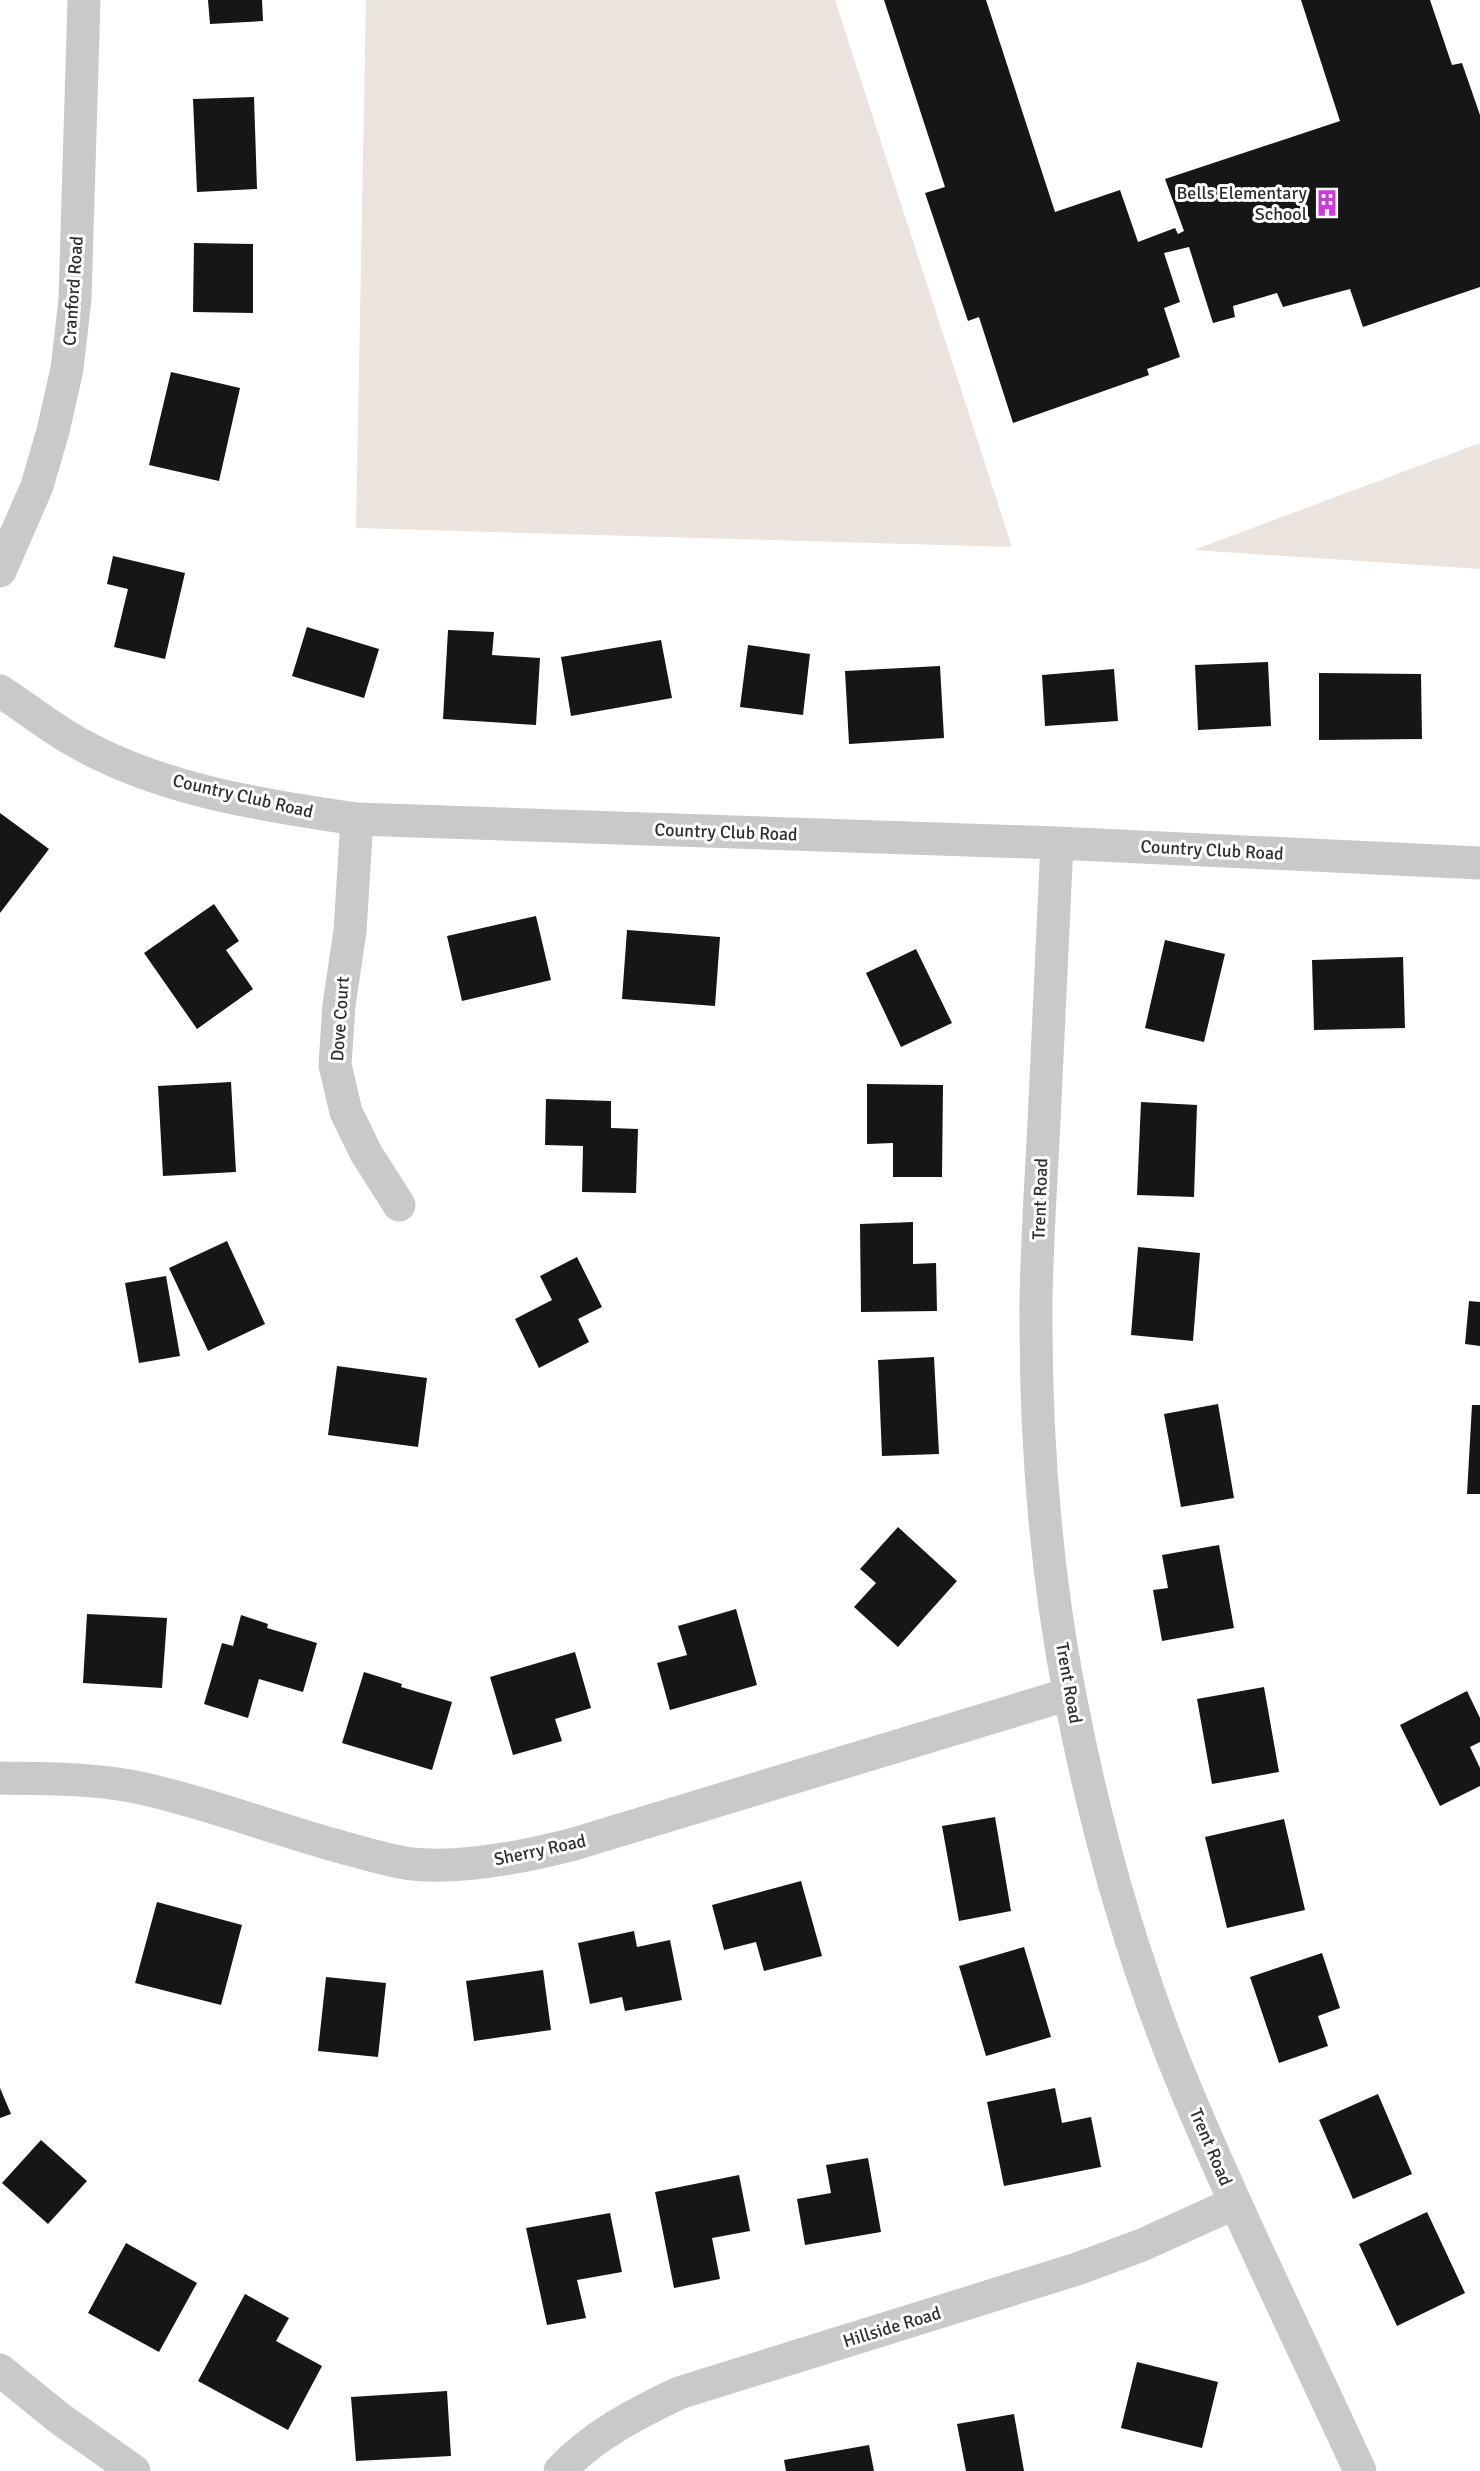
<svg xmlns="http://www.w3.org/2000/svg" width="1480" height="2471" viewBox="0 0 1480 2471" font-family="Signika,sans-serif">
  <style>
    .green { fill: #ebe3dd }
    .building { fill: #161616 }
    .lines { fill: none; stroke-linecap: round; stroke-linejoin: round }
    .minor { stroke: #c9c9c9; stroke-width: 33 }
    .labels { text-anchor: middle; dominant-baseline: central; stroke-width: 6; stroke-linejoin: round; paint-order: stroke }
    .poi-label { font-size: 18px; fill: #2f2f2f; stroke: #fff; text-anchor: end }
    .street-label { font-size: 18px; fill: #2f2f2f; stroke: #fff }
  </style>
  <rect width="100%" height="100%" fill="#fff"/>
  <path class="green" d="M366 0H835L1012 547 356 528Z
    M1480 443V569L1194 550Z"/>
  <path class="building" d="M208 0H262L263 21 210 24Z
    M884 0H986L1055 212 1120 190 1138 242 1175 228 1178 234 1184 231 1165 179 1340 121 1301 0H1430L1452 65 1462 63 1480 115V287L1363 327 1350 289 1283 307 1277 293 1233 306 1235 317 1213 323 1189 247 1164 253 1180 302 1164 308 1180 357 1147 369 1149 375 1013 423 979 317 968 321 925 193 945 187Z
    M254 97 257 189 197 192 193 99Z
    M194 243 253 244V313L193 312Z
    M171 372 240 388 219 481 149 465Z
    M113 556 185 573 165 659 114 647 128 589 107 584Z
    M307 627 379 649 364 698 292 676Z
    M448 630 494 632 492 655 540 658 536 725 443 719Z
    M661 640 672 698 571 716 561 657Z
    M748 645 810 654 803 715 740 707Z
    M1268 662 1271 726 1198 730 1195 665Z
    M940 666 944 738 849 744 845 671Z
    M1114 669 1118 721 1045 726 1042 675Z
    M1319 673 1421 674 1422 739 1319 740Z
    M0 813 49 849 0 913Z
    M214 904 239 941 226 950 253 989 197 1029 144 953Z
    M536 916 551 980 462 1001 447 936Z
    M627 930 720 937 715 1006 622 999Z
    M1165 940 1225 954 1204 1042 1145 1028Z
    M916 949 952 1023 901 1047 866 973Z
    M1403 957 1405 1028 1314 1030 1312 960Z
    M231 1082 236 1172 163 1176 158 1086Z
    M867 1084 943 1085 942 1177H893V1143L867 1144Z
    M546 1099 611 1101V1128L638 1129 636 1193 582 1192 583 1146 545 1145Z
    M1141 1102 1197 1105 1194 1197 1137 1195Z
    M913 1222V1264L936 1263 937 1311 861 1312 860 1224Z
    M227 1241 265 1324 208 1351 169 1268Z
    M1138 1247 1200 1253 1193 1341 1131 1335Z
    M577 1257 602 1307 578 1319 589 1342 539 1368 515 1319 552 1300 540 1276Z
    M166 1276 180 1356 139 1363 125 1283Z
    M1469 1301 1480 1302V1346L1465 1344Z
    M934 1357 939 1454 882 1456 878 1360Z
    M337 1366 427 1378 418 1447 328 1435Z
    M1218 1404 1234 1498 1181 1507 1164 1414Z
    M1472 1405H1480V1494H1467Z
    M898 1527 957 1581 898 1647 854 1607 876 1583 860 1569Z
    M1219 1545 1234 1628 1162 1641 1153 1590 1168 1588 1162 1555Z
    M736 1609 757 1685 670 1710 657 1663 687 1655 678 1626Z
    M87 1614 167 1618 162 1688 83 1683Z
    M241 1615 268 1624 267 1628 317 1643 303 1692 259 1679 248 1718 204 1704 222 1643 233 1646Z
    M575 1652 591 1708 555 1719 562 1741 513 1755 490 1677Z
    M364 1672 402 1684 401 1687 452 1702 432 1770 342 1743Z
    M1264 1687 1279 1772 1212 1784 1197 1699Z
    M1467 1691 1480 1718V1742L1470 1747 1480 1768V1786L1440 1806 1400 1725Z
    M995 1817 1011 1911 959 1921 942 1826Z
    M1284 1819 1305 1910 1227 1928 1205 1837Z
    M801 1881 822 1956 764 1971 756 1942 724 1950 712 1905Z
    M157 1902 242 1925 221 2005 135 1983Z
    M634 1931 637 1947 670 1940 682 2000 625 2011 622 1997 590 2004 578 1943Z
    M1024 1947 1051 2037 986 2056 959 1966Z
    M1322 1953 1340 2008 1318 2016 1328 2046 1279 2063 1250 1977Z
    M543 1970 551 2030 474 2041 466 1981Z
    M326 1977 386 1983 378 2057 318 2051Z
    M0 2088 11 2114 0 2118Z
    M1055 2088 1062 2123 1091 2117 1101 2167 1004 2186 987 2102Z
    M1378 2094 1412 2174 1353 2199 1319 2120Z
    M41 2140 87 2181 48 2224 2 2183Z
    M868 2158 881 2232 805 2245 797 2199 831 2193 826 2165Z
    M739 2175 750 2231 712 2238 720 2279 674 2288 655 2192Z
    M1427 2212 1465 2293 1397 2326 1359 2244Z
    M610 2213 622 2272 577 2280 586 2318 547 2325 526 2228Z
    M126 2243 197 2283 159 2352 88 2313Z
    M245 2294 289 2318 276 2341 322 2366 288 2430 198 2381Z
    M1137 2362 1218 2382 1202 2448 1121 2428Z
    M447 2391 451 2456 356 2461 351 2397Z
    M1014 2414 1024 2471H966L957 2424Z
    M869 2445 874 2471H786L784 2460Z"/>
  <g class="lines">
    <path class="minor" d="M0 571 37 486 53 431 67 369 75 299 84 0
      M0 691C23 706 45 723 68 737 154 789 259 805 357 819L1057 843 1480 863
      M357 819 350 931 339 1005 335 1065 346 1112 366 1153 399 1205
      M1057 843C1052 936 1048 1029 1044 1122 1041 1181 1037 1241 1036 1300 1035 1430 1045 1568 1070 1696 1095 1825 1131 1956 1181 2078 1236 2211 1300 2340 1360 2471
      M0 1778C48 1779 98 1778 145 1789 211 1804 275 1829 341 1847 364 1853 388 1861 412 1864 463 1869 524 1857 574 1844L1069 1694
      M0 2370 59 2418 134 2471
      M560 2471C592 2436 637 2413 679 2393L1077 2269 1142 2245 1235 2203"/>
  </g>
  <defs>
    <symbol id="building-bare" viewBox="-9 -9 18 18"><path d="M-4-6H4V6H1V3H-1V6H-4ZM-2.5-4.3h1.7v1.8h-1.7ZM.8-4.3h1.7v1.8H.8ZM-2.5-1h1.7V.8h-1.7ZM.8-1h1.7V.8H.8Z" fill="#cf37e0" stroke="#fff" stroke-width="2.5" paint-order="stroke"/></symbol>
  </defs>
  <g fill-rule="evenodd">
    <use href="#building-bare" x="1308" y="184" width="38" height="38"/>
  </g>
  <g class="labels">
    <g class="poi-label">
      <text x="1307" y="193">Bells Elementary<tspan x="1307" dy="21">School</tspan></text>
    </g>
    <g class="street-label">
      <text transform="translate(73 291) rotate(-86)">Cranford Road</text>
      <text transform="translate(243 796) rotate(13)">Country Club Road</text>
      <text transform="translate(726 832) rotate(2)">Country Club Road</text>
      <text transform="translate(1212 850) rotate(3)">Country Club Road</text>
      <text transform="translate(340 1019) rotate(-86)">Dove Court</text>
      <text transform="translate(1040 1199) rotate(-88)">Trent Road</text>
      <text transform="translate(1069 1683) rotate(80)">Trent Road</text>
      <text transform="translate(540 1850) rotate(-12)">Sherry Road</text>
      <text transform="translate(1211 2147) rotate(67)">Trent Road</text>
      <text transform="translate(892 2327) rotate(-17)">Hillside Road</text>
    </g>
  </g>
</svg>
